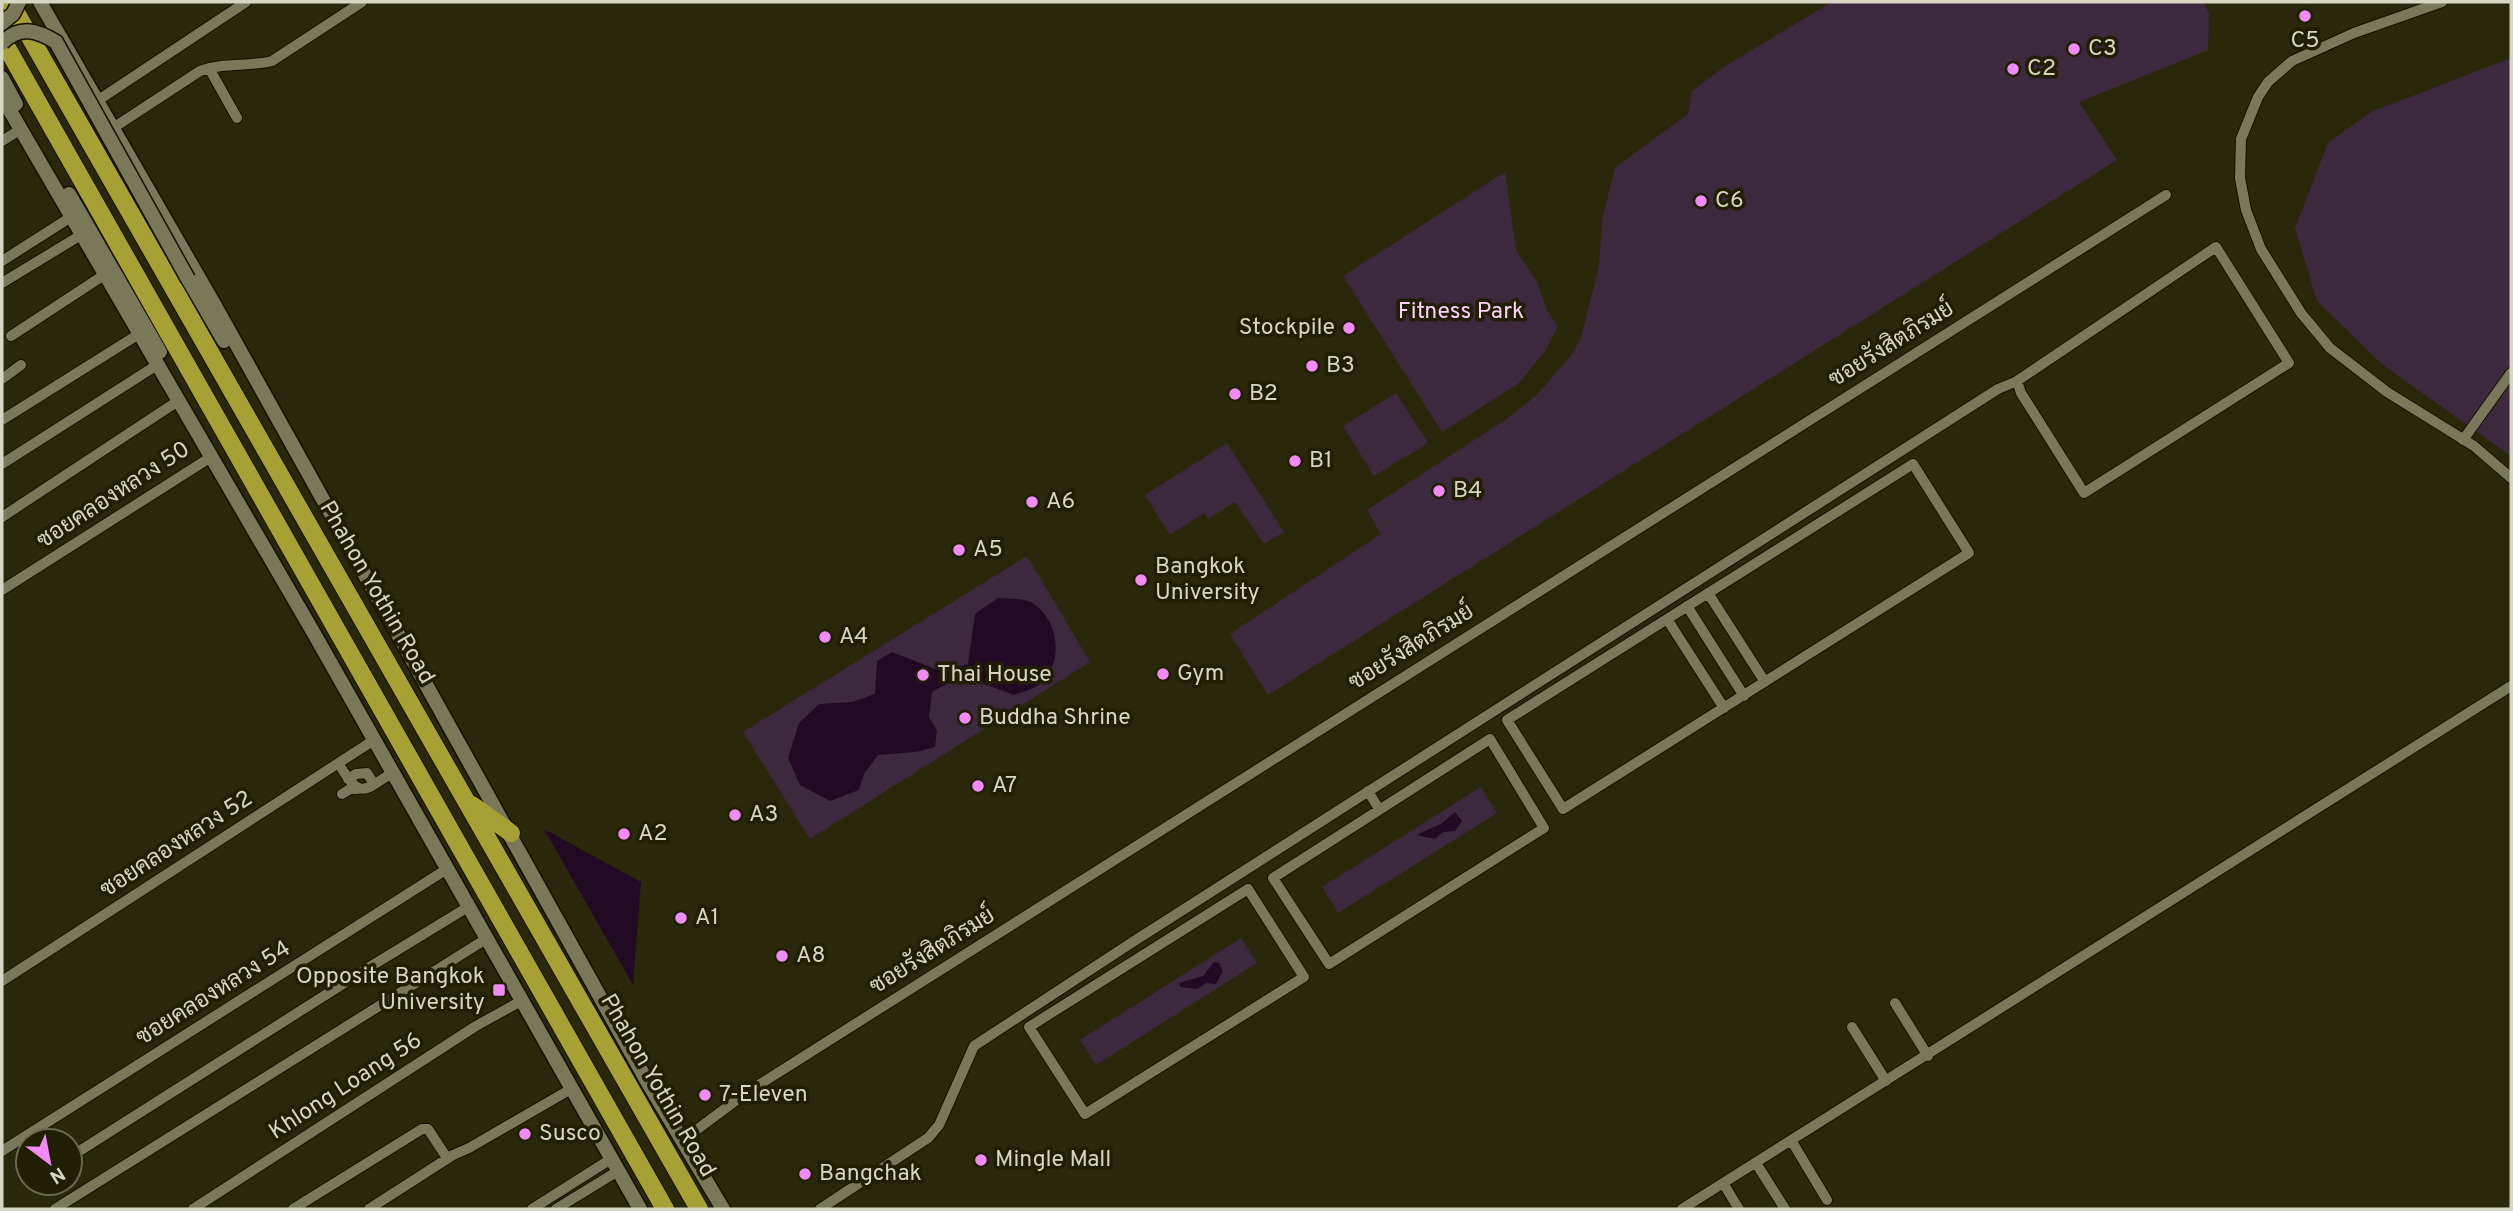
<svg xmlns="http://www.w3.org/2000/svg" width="2513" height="1211" viewBox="0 0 2513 1211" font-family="Overpass,Sarabun,sans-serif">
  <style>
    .green { fill: #3d293e }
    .water { fill: #230a24 }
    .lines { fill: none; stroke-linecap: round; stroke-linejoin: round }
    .street-casing { stroke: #131000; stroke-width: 12 }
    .secondary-casing { stroke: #131000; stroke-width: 17 }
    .highway-casing { stroke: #131000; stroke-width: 20 }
    .street { stroke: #797859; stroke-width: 10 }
    .secondary { stroke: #797859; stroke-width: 14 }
    .highway { stroke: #a7a035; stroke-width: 18 }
    .secondary-bridge-casing { stroke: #131000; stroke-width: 17; stroke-linecap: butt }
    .secondary-bridge { stroke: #797859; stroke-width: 14 }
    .poi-dot { fill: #f08bf5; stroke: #201e03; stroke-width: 2.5 }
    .labels { text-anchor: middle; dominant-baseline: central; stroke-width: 7; stroke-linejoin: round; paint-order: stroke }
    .poi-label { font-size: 23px; fill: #d7d6c5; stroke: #201e03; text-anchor: start }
    .park-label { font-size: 23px; fill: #fbd1fc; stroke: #201e03 }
    .street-label { font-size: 23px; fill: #d7d6c5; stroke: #201e03 }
  </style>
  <rect width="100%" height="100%" fill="#2a280b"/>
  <path class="green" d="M1832 2H2204L2209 14 2208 50 2079 102 2117 160 1268 695 1230 634 1381 534 1367 510 1505 420 1537 395 1572 354 1581 338 1599 267 1602 220 1615 168 1688 114 1692 91 1724 67Z
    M2511 58V456L2383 365 2317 301 2295 228 2328 143 2371 112Z
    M1505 172 1516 250 1538 284 1546 309 1558 326 1546 350 1518 384 1442 432 1343 276Z
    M1396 393 1428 443 1374 476 1343 426Z
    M1227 443 1284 532 1264 544 1235 502 1208 519 1204 513 1170 535 1145 495Z
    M1027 556 1090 662 810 839 743 732Z
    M1481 787 1497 813 1338 913 1322 887Z
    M1241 938 1257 963 1096 1065 1080 1040Z"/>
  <path class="water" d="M998 598C1008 599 1023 598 1031 602 1059 619 1065 662 1040 684 1034 689 1022 692 1014 695L979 682 954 680 932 692 929 717 937 730 935 747 916 752 878 755 864 774 859 790 830 801 800 785 788 758 799 723 819 704 852 702 875 694 877 661 892 652 943 672 968 664 975 614Z
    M1455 812 1462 821 1455 831 1443 832 1435 839 1420 836 1418 834 1441 824Z
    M544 829 641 882 633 985Z
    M1214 962 1219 963 1223 971 1216 984 1206 983 1197 989 1181 987 1179 984 1182 982 1203 976Z"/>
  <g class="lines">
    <defs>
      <path id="street" d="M2442 2 2354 33 2292 61 2268 82 2258 97 2241 139 2240 178 2246 210 2261 249 2301 313 2330 348 2387 392 2474 446 2511 478
        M209 68 237 118
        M97 101 246 2
        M113 128 200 71C223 62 249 67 272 61L362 2
        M2 141 21 129
        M2 261 71 217
        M2 283 81 235
        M11 336 104 275
        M2 379 21 365
        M2 420 139 334
        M2463 440 2511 373
        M2 464 157 365
        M1913 464 1969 553 1563 809 1507 720Z
        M2 517 178 401
        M2 590 211 457
        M1708 593 1765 682
        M1687 606 1744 696
        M1667 619 1724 708
        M1490 739 1544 828 1329 964 1273 878Z
        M342 769C361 800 366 789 392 773
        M348 779 356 774 367 773 374 784
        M1368 791 1379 809
        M342 794 350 789H358
        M1248 889 1304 977 1085 1114 1029 1027Z
        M2 981 374 740
        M1895 1003 1928 1056
        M1852 1027 1886 1081
        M683 1140 746 1093 2166 195
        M1791 1140 1827 1200
        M2 1151 447 869
        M70 1157 368 968 468 907
        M1756 1163 1785 1209
        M1723 1183 1739 1209
        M55 1209 486 939
        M193 1209 476 1026 521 1001
        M293 1209 422 1129H428L447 1158
        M369 1209 453 1155 469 1148 571 1089
        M532 1209 611 1159
        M556 1209 618 1171
        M820 1209 928 1138 939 1125 974 1046 1128 945 1998 389 2015 382 2017 381 2216 247 2289 363 2084 493 2021 393 2017 381
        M1682 1209 2511 686"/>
      <path id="secondary" d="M40 2 214 304 648 1083 723 1209
        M2 78 16 104
        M2 97 312 630 640 1209
        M69 194 160 352
        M188 279 224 341"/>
      <path id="highway" d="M10 2 699 1209
        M2 39 665 1209
        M472 805 511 833"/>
    </defs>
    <use href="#street" class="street-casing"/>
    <use href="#secondary" class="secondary-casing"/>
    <use href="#highway" class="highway-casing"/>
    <use href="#street" class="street"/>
    <use href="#secondary" class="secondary"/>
    <use href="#highway" class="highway"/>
    <defs>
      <path id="secondary-bridge" d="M2 23 13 14 19 2
        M2 43C19 25 37 30 56 42L188 279"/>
    </defs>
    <use href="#secondary-bridge" class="secondary-bridge-casing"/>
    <use href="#secondary-bridge" class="secondary-bridge"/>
  </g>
  <g class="poi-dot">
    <circle cx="2305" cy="16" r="7"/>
    <circle cx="2074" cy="49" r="7"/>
    <circle cx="2013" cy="69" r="7"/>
    <circle cx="1701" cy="201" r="7"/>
    <circle cx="1349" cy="328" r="7"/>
    <circle cx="1312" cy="366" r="7"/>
    <circle cx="1235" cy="394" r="7"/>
    <circle cx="1295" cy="461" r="7"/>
    <circle cx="1439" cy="491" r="7"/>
    <circle cx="1032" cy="502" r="7"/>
    <circle cx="959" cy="550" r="7"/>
    <circle cx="1141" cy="580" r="7"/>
    <circle cx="825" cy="637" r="7"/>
    <circle cx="1163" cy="674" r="7"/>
    <circle cx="923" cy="675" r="7"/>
    <circle cx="965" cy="718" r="7"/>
    <circle cx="978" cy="786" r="7"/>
    <circle cx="735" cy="815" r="7"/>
    <circle cx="624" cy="834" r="7"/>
    <circle cx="681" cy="918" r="7"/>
    <circle cx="782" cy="956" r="7"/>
    <rect x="492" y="983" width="14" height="14" rx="3.5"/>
    <circle cx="705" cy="1095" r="7"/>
    <circle cx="525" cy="1134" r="7"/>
    <circle cx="981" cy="1160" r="7"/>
    <circle cx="805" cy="1174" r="7"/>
  </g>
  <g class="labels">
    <g class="poi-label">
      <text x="2305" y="41" text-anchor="middle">C5</text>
      <text x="2088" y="49">C3</text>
      <text x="2027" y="69">C2</text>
      <text x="1715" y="201">C6</text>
      <text x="1335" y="328" text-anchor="end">Stockpile</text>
      <text x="1326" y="366">B3</text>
      <text x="1249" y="394">B2</text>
      <text x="1309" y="461">B1</text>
      <text x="1453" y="491">B4</text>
      <text x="1046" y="502">A6</text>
      <text x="973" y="550">A5</text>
      <text x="1155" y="567">Bangkok<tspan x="1155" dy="26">University</tspan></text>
      <text x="839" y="637">A4</text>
      <text x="1177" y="674">Gym</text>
      <text x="937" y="675">Thai House</text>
      <text x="979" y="718">Buddha Shrine</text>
      <text x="992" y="786">A7</text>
      <text x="749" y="815">A3</text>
      <text x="638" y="834">A2</text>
      <text x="695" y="918">A1</text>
      <text x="796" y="956">A8</text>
      <text x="485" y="977" text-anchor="end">Opposite Bangkok<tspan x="485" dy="26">University</tspan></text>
      <text x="719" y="1095">7-Eleven</text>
      <text x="539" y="1134">Susco</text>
      <text x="995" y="1160">Mingle Mall</text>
      <text x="819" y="1174">Bangchak</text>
    </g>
    <g class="park-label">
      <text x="1461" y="312">Fitness Park</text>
    </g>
    <g class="street-label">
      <text transform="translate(1892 345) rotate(-32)">ซอยรังสิตภิรมย์</text>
      <text transform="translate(114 496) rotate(-33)">ซอยคลองหลวง 50</text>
      <text transform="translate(376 593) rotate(60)">Phahon Yothin Road</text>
      <text transform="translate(1412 648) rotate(-32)">ซอยรังสิตภิรมย์</text>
      <text transform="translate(177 845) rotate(-33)">ซอยคลองหลวง 52</text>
      <text transform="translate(933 952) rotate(-32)">ซอยรังสิตภิรมย์</text>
      <text transform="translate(214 994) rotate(-32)">ซอยคลองหลวง 54</text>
      <text transform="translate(657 1086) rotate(60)">Phahon Yothin Road</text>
      <text transform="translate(346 1087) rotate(-33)">Khlong Loang 56</text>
    </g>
  </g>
  <rect width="2513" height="1211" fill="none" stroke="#d7d6c5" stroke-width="7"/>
  <g transform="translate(49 1162) rotate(148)"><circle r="33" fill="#201e03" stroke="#696851" stroke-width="2"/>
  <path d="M0-5L12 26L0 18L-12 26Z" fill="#f08bf5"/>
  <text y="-10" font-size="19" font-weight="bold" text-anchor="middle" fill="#d7d6c5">N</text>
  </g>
</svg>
